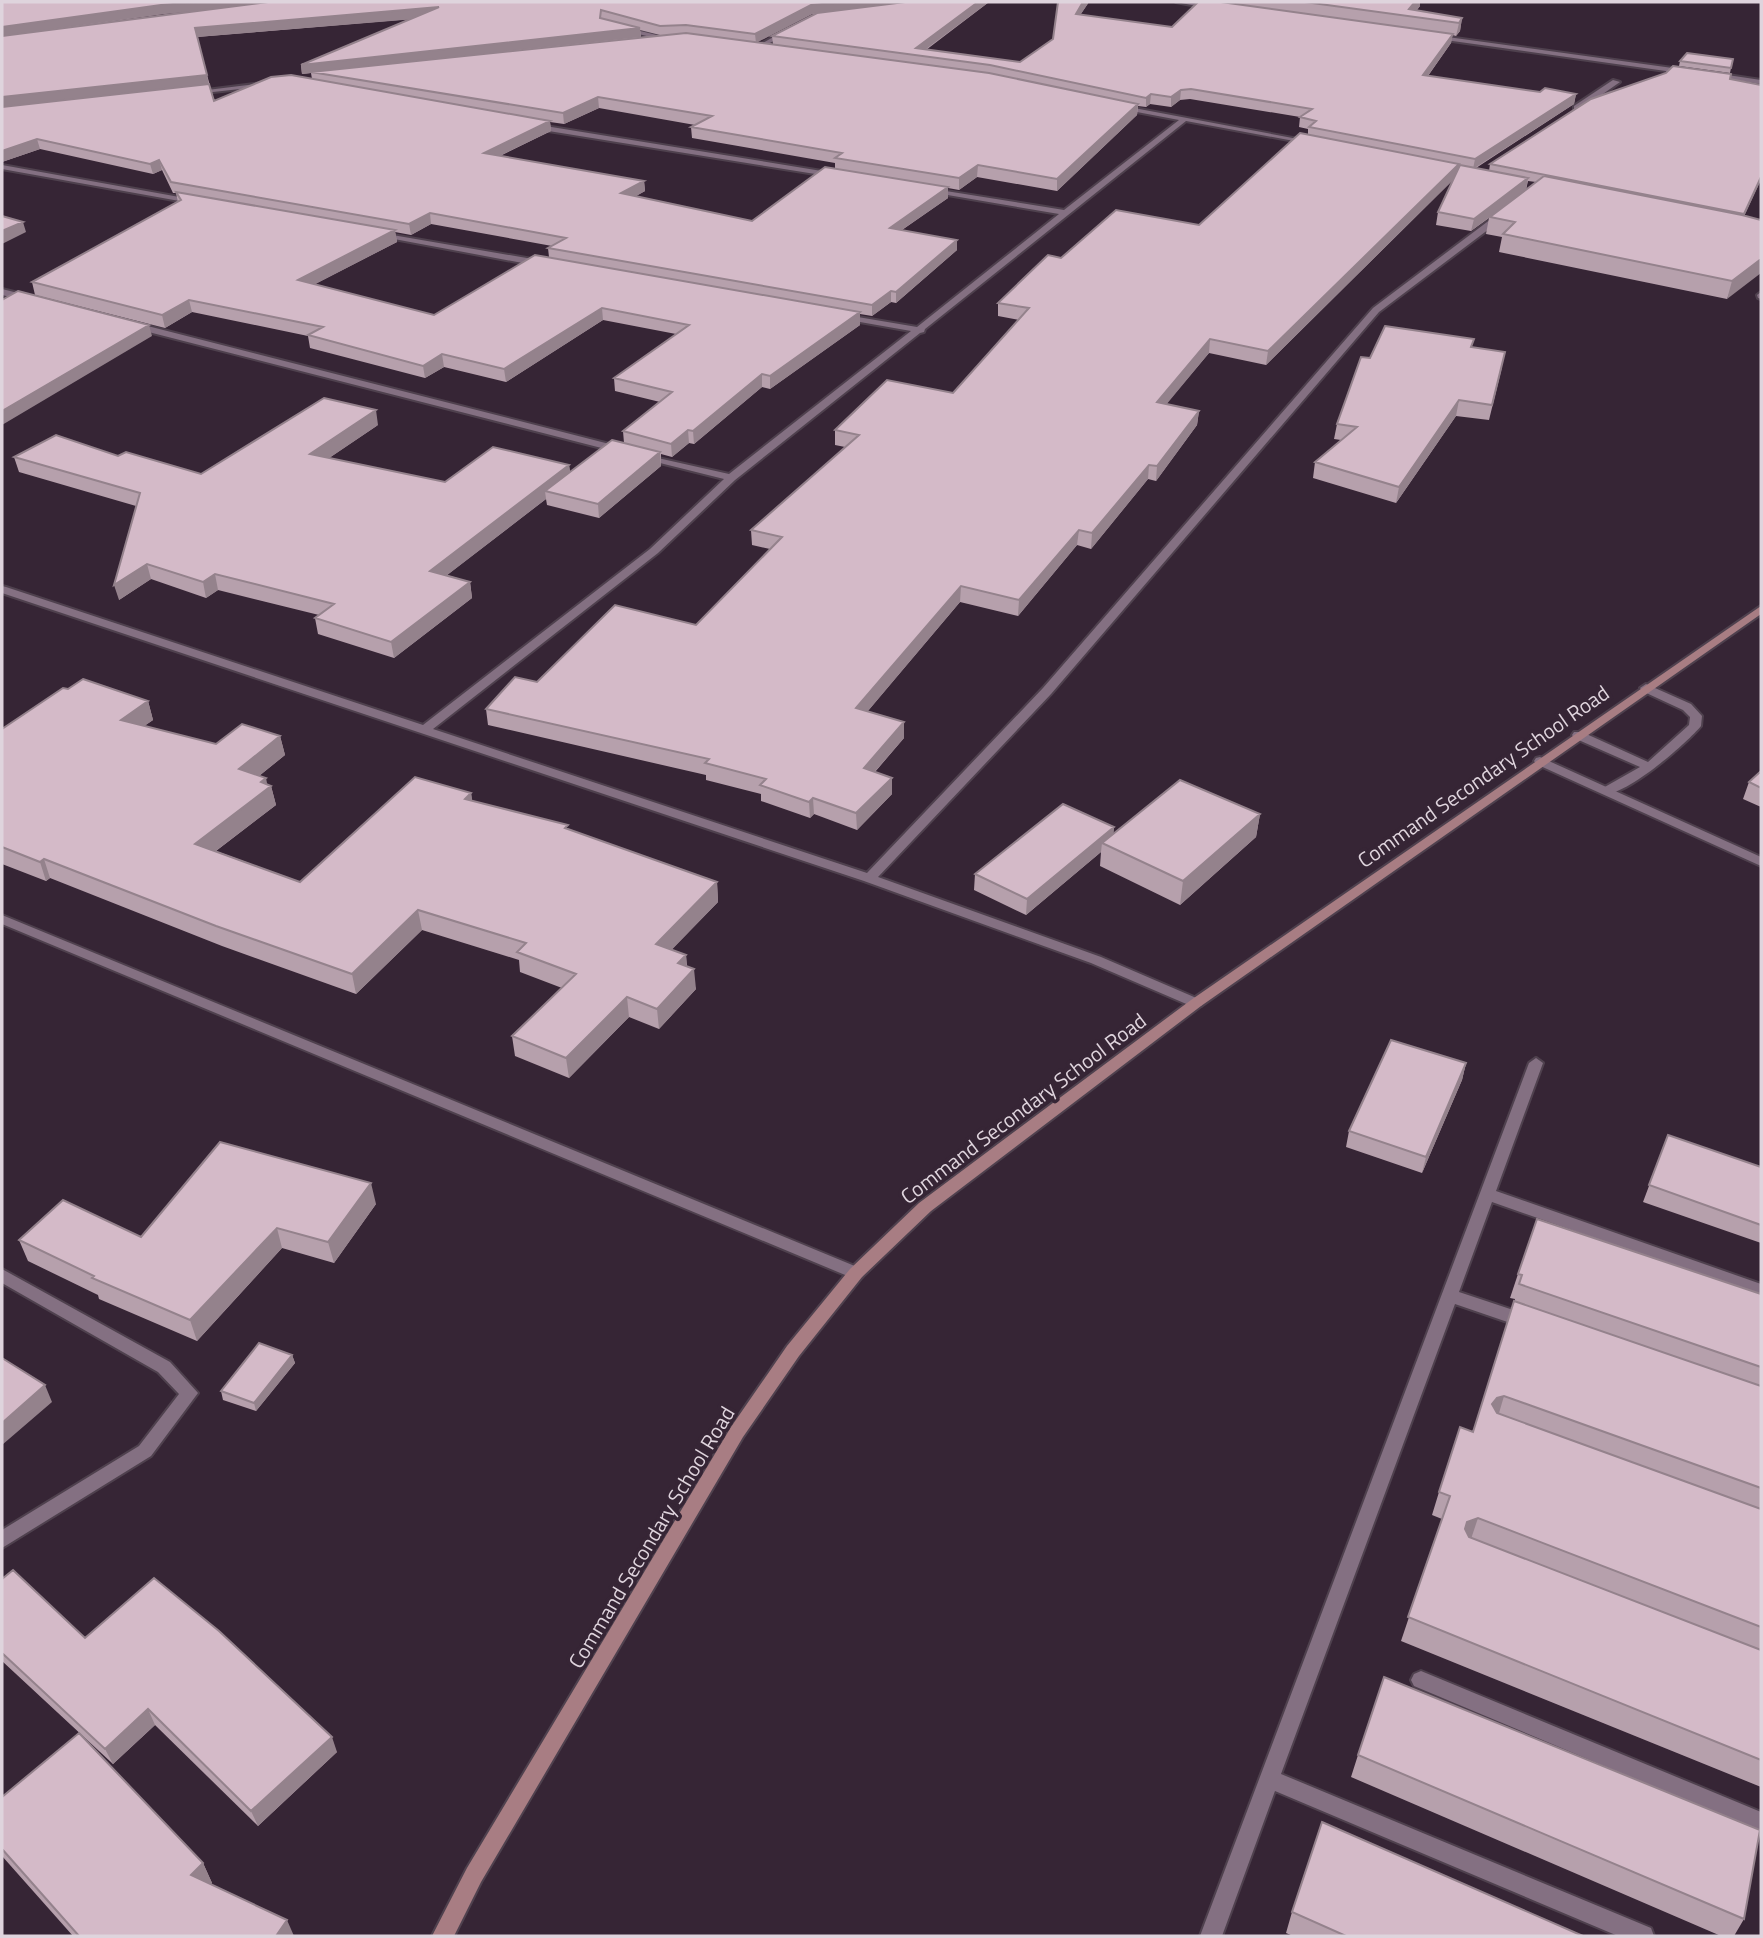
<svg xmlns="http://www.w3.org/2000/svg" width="1763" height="1938" viewBox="0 0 1763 1938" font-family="'Titillium Web',sans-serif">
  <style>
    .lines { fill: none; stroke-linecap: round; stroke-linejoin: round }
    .service-casing { stroke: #4f414e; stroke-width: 4 }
    .minor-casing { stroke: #4f414e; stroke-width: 4 }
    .secondary-casing { stroke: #4f414e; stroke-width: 4 }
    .service { fill: #847082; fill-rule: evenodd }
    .minor { fill: #847082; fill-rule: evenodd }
    .secondary { fill: #a87d83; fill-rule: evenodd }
    .wall { fill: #b6a0ac; fill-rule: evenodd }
    .shaded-wall { fill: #94828c }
    .building { fill: #d4bac8; stroke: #94828c; stroke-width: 2 }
    .labels { text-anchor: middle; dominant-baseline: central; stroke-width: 7; stroke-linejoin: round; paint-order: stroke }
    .street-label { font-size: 21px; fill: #dfd4dd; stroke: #362535 }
  </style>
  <rect width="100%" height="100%" fill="#362535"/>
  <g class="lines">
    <defs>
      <path id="service" d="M1761 292V299L1758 298 1757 295Z
        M1646 684 1691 704 1702 716 1701 726C1686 744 1625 797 1603 794L1601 791 1603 788 1640 767 1574 738 1572 735 1574 732H1582L1648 762 1689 725 1690 717 1683 710 1642 691 1640 688Z"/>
      <path id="minor" d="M1176 2H1190L1215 7 1212 9Z
        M624 27 669 38 670 39 667 41 622 30Z
        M789 28 791 31 761 48 756 47Z
        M1433 35 1687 70 1690 72 1687 74 1431 38Z
        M1714 73 1761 80V84L1712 76Z
        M1613 80 1620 82 1580 110H1574V106Z
        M271 82 268 86 195 94 191 92Z
        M1118 105 1314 142 1310 144 1186 121 925 329 924 332 920 333 735 480 658 553 433 729 867 873 1043 688 1373 308 1499 213H1505V217L1379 312 1051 694 878 877 1101 957 1201 1000 1203 1003 1201 1006H1191L1091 963 864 881 2 593V586L6 587 423 725 650 549 724 479 640 458V454L729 474 911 331 843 319 840 318V314L917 327 1059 214 930 192H927V188L1064 210 1179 120 1121 109H1118Z
        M533 124 834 173 838 175 834 177 530 128 529 126Z
        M2 165 196 200 200 202 196 204 2 169Z
        M375 232 544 261 548 264 544 267 378 236H375Z
        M2 289 34 297 35 299 31 302 2 295Z
        M132 322 625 448 626 450 621 453 129 327V323Z
        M1540 757 1761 857V866L1536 764 1534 761 1536 758Z
        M2 915 862 1269 864 1273 862 1277 856 1279 850 1277 2 924Z
        M1536 1058 1543 1063 1496 1191 1761 1284V1296L1492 1202 1459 1292 1531 1316 1533 1321 1531 1326 1525 1328 1455 1304 1281 1774 1651 1928 1654 1936H1618L1275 1791 1222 1936H1200L1529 1063Z
        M2 1269 170 1362 198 1393 151 1456 2 1548V1530L139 1446 179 1394 158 1372 2 1283Z
        M1421 1671 1761 1812V1832L1414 1686 1411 1680 1414 1674Z"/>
      <path id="secondary" d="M1761 606V614L1201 1006 931 1211 862 1277 799 1356 743 1437 481 1882 454 1936H432L467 1868 731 1427 787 1346 850 1269 919 1203 1191 1000Z"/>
    </defs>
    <use href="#service" class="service-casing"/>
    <use href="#minor" class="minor-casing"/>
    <use href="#secondary" class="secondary-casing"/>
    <use href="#service" class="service"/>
    <use href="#minor" class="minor"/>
    <use href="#secondary" class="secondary"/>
  </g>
  <path class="wall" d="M2 2H989L926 50 1020 62 1053 39 1058 2H1089L1080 15 1172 27 1198 2H1420V6L1417 10 1462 18 1460 31 1456 36 1452 35 1451 43 1428 76 1540 92 1576 94 1574 104 1476 168 1489 171 1490 164 1730 79 1745 216 1761 220 1727 299 1499 252 1502 237 1486 234 1489 218 1471 231 1436 225 1438 212 1453 180 1266 365 1209 353 1166 404 1199 411 1197 425 1156 481 1148 479 1091 549 1077 545 1018 616 960 602 867 712 904 722V738L875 772 892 778V794L857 830 814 814 810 818 761 801V794L706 780V775L488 725 486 709 537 682 696 625 770 549 752 545 751 530 845 447 835 445V430L953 393 1019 320 998 316V303L1061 258 1199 225 1308 134V129L1299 127 1300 117 1190 99 1180 100 1171 107 1150 104 1146 107 1138 106 1137 115 1057 191 977 177 959 190 948 188V198L902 230 957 250 896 303 891 302 872 316 860 314V325L770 389 762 387 694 444 689 443 672 457 661 454V466L599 518 547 505 546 499 447 575 470 582 472 598 394 658 318 634 315 618 319 615 218 590 206 598 151 579 119 600 136 506 19 472 14 457 118 456 201 474 378 425 329 458 445 482 569 465 570 472 624 443 623 431 660 402 615 391 614 378 676 334 603 320 506 382 444 367 425 378 310 348 308 336 192 312 165 328 35 295 32 282 178 202 176 193H173L162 170 153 174 40 149 2 162ZM192 11 43 31 163 14ZM812 14H816L772 36 773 44 757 42ZM411 19 301 65 302 74 311 73 312 79 214 101 197 37ZM640 30 660 35H668L641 37ZM599 108 695 125 691 127 692 138 835 163V169L752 221 636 196 645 191 644 181 500 156 551 131 550 122 564 124ZM1528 181 1536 182 1526 190ZM431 224 552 246 548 248 549 257 434 315 315 284 397 242 395 232 411 235Z
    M1680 61 1731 68 1730 73 1679 66Z
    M1473 348 1502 367 1489 420 1456 416 1396 503 1313 478 1315 462 1341 440 1334 439 1337 424 1370 358Z
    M68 689 148 701 153 720 144 726 216 744 280 736 285 755 259 776 267 784 271 786 276 805 216 851 300 882 471 793 472 801 568 830 717 882 718 902 671 950 686 955 687 966 696 989 659 1029 629 1017 569 1078 515 1056 512 1036 562 988 520 972 519 960 422 930 356 994 222 946 50 878 46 881 2 864V729Z
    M1761 771V807L1743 799 1749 782Z
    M1260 814 1256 837 1180 905 1100 866 1101 852 1026 915 974 890 975 874 1114 827 1113 834Z
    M1466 1063 1462 1080 1422 1173 1346 1147 1349 1131Z
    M1668 1135 1761 1167V1243L1643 1202Z
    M376 1204 334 1263 282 1248 197 1341 99 1299 98 1295 28 1261 19 1240 141 1237Z
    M1518 1274 1761 1294V1787L1401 1641 1442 1519 1432 1515 1439 1492 1473 1432 1515 1299 1510 1298Z
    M292 1355 295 1363 256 1411 223 1400 221 1391Z
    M2 1579 85 1638 337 1752 258 1826 155 1725 113 1764 2 1661Z
    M1358 1755 1744 1919 1734 1936H1721L1351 1777Z
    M2 1797 203 1863 212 1883 211 1884 294 1936H73L2 1856Z
    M1292 1912 1583 1936H1293L1286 1933Z"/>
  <path class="shaded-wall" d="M198 2H291L163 14 2 36V27L161 5Z
    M845 2H929L812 14 756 43 755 34 811 5Z
    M978 2H989L918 55 916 48Z
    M1083 2H1089L1075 23 1076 14Z
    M1415 2H1420V6L1412 16 1409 9Z
    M439 7 440 17 197 37 195 28Z
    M1462 18 1460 31 1456 36 1459 23Z
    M640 28 641 37 311 72V73L302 74 301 65Z
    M1453 34 1451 43 1422 84 1423 75Z
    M207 75 209 85 2 107V97Z
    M1181 90 1180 100 1171 107V97Z
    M1151 94 1150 104 1146 107V98Z
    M1576 94 1574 104 1473 169 1475 159Z
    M598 97 599 108 564 124 563 113Z
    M1138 104 1137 115 1057 191V179Z
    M550 121 551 131 485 163 484 153Z
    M37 139 40 149 2 162V151Z
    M159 160 162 170 153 174 150 164Z
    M1459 164 1457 176 1266 365 1268 351Z
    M978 165 977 177 959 190V178Z
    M1761 177V180L1741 223 1744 214Z
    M1528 178 1526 190 1471 231 1474 219Z
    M644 181 645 191 622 204 621 193Z
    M948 187V198L890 238V228Z
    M430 213 431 224 411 235 409 224Z
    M23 222 26 232 2 244V231Z
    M395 230 397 242 300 292 298 280Z
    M957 240V250L896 303V292Z
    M1761 259V273L1727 299 1732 281Z
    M891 291V302L872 316V305Z
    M189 300 192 312 165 328 162 315Z
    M602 308 603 320 506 382 504 369Z
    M860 312V325L770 389V376Z
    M149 325 152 336 2 425V411Z
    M1210 339 1209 353 1156 417 1157 402Z
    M442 354 444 367 425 378 423 366Z
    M762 374V387L694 444 693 431Z
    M1459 400 1456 416 1396 503 1399 487Z
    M376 410 378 425 313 469 310 454Z
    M1199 411 1197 425 1156 481 1157 466Z
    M688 430 689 443 672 457 671 444Z
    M660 452 661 466 599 518 598 504Z
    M569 465 571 480 545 491 546 499 433 586 430 571Z
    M1149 465 1148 479 1091 549 1092 533Z
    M1079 530 1077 545 1018 616 1019 600Z
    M147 564 151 579 119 600 114 585Z
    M215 574 218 590 206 598 203 582Z
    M470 582 472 598 394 658 391 642Z
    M961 586 960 602 857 724 856 708Z
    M148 701 153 720 126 739 121 720Z
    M904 722V738L864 784V768Z
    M280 736 285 755 244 788 239 769Z
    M266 778 268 788 271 786 276 805 200 863 195 844Z
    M892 778V794L857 830 856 813Z
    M471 793 474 812 465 799Z
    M813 798 814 814 810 818 809 802Z
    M1260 814 1256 837 1180 905 1183 881Z
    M1114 827 1113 842 1102 843 1101 852 1026 915 1027 899Z
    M44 859 50 878 46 881 40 862Z
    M717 882 718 902 658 964 656 944Z
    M418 910 422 930 356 994 352 974Z
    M686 955 687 975 678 963Z
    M694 969 696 989 659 1029 657 1009Z
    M627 997 629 1017 569 1078 566 1058Z
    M1466 1063 1462 1080 1422 1173 1426 1157Z
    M371 1183 376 1204 334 1263 328 1242Z
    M277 1228 282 1248 197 1341 190 1320Z
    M292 1355 295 1363 256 1411 254 1403Z
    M45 1385 52 1402 2 1445V1423Z
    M1504 1396 1497 1420 1492 1404 1497 1398Z
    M1478 1518 1470 1542 1460 1545 1467 1522Z
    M148 1709 155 1725 113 1764 105 1749Z
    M332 1737 337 1752 258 1826 251 1811Z
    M203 1863 212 1883 200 1894 191 1875Z
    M287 1920 294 1936H276Z"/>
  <path class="building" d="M2 2H198L161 5 2 27Z
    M268 2H845L811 5 755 34 686 25 660 26 601 10 600 18 640 28 301 65 439 7 195 28 207 75 2 97V36Z
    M905 2H978L916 48 1020 62 1053 39 1058 2H1083L1076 14 1172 27 1198 2H1221L1453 34 1423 75 1540 92 1545 88 1576 94 1475 159 1309 127 1316 121 1300 117 1312 109 1191 89 1181 90 1171 97 1151 94 1146 98 990 65 772 36 817 13Z
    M1305 2H1415L1409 9 1462 18 1459 23Z
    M686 33 989 73 1138 104 1057 179 978 165 959 178 835 158 842 153 691 127 712 116 598 97 563 113 311 72Z
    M1687 53 1733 59 1731 68 1680 61Z
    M1673 66 1731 74 1730 79 1761 85V177L1744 214 1490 164 1591 99 1666 73Z
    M291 75 550 121 484 153 644 181 621 193 752 221 825 167 948 187 890 228 957 240 896 292 891 291 872 305 548 248 566 238 430 213 409 224 171 182 159 160 150 164 37 139 2 151V107L209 84 214 101 271 77Z
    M1300 133 1459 164 1268 351 1210 339 1157 402 1199 411 1157 466 1149 465 1092 533 1079 530 1019 600 961 586 856 708 904 722 864 768 892 778 856 813 813 798 809 802 760 785 766 779 705 763 709 759 486 709 515 677 537 682 615 605 696 625 782 537 751 530 859 435 835 430 887 380 953 393 1029 308 998 303 1048 255 1061 258 1116 210 1199 225Z
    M1460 165 1528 178 1474 219 1438 212Z
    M1544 176 1742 215 1761 220V259L1732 281 1503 234 1515 222 1490 217Z
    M176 192 395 230 298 280 434 315 535 255 860 312 770 376 762 374 693 431 688 430 671 444 623 431 672 392 614 378 689 325 602 308 504 369 442 354 423 366 308 335 323 327 189 300 162 315 32 282 181 200Z
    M2 216 23 222 2 231Z
    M18 291 149 325 2 411V300Z
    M1385 326 1474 339 1471 347 1505 352 1492 405 1459 400 1399 487 1315 462 1357 427 1337 424 1361 357 1370 358Z
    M324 398 376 410 310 454 445 482 493 447 569 465 430 571 470 582 391 642 315 618 334 604 215 574 203 582 147 564 114 585 140 493 14 457 56 435 118 456 126 452 201 474Z
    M612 440 660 452 598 504 545 491Z
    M83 679 148 701 121 720 216 744 242 724 280 736 239 769 266 778 261 782 271 786 195 844 300 882 415 777 471 793 465 799 568 825 565 828 717 882 656 944 686 955 678 963 694 969 657 1009 627 997 566 1058 512 1036 576 974 517 952 526 943 418 910 352 974 216 926 44 859 40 862 2 847V729L63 688 68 689Z
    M1761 771V788L1749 782Z
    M1180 780 1260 814 1183 881 1102 843Z
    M1063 804 1114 827 1027 899 975 874Z
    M1391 1040 1466 1063 1426 1157 1349 1131Z
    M1668 1135 1761 1167V1225L1649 1185Z
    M220 1142 371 1183 328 1242 277 1228 190 1320 92 1278 94 1276 19 1240 63 1200 141 1237Z
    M1537 1219 1761 1294V1367L1519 1284 1522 1275 1518 1274Z
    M1514 1301 1761 1386V1488L1504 1396 1497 1398 1492 1404 1497 1413 1761 1509V1627L1478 1518 1467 1522 1465 1529 1469 1537 1761 1650V1760L1408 1617 1450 1496 1439 1492 1460 1427 1473 1432Z
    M259 1343 292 1355 254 1403 221 1391Z
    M2 1358 45 1385 2 1423Z
    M13 1570 85 1638 154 1578 219 1631 332 1737 251 1811 148 1709 105 1749 2 1653V1579Z
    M1384 1677 1760 1830 1744 1919 1358 1755Z
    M79 1733 203 1863 191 1875 287 1920 276 1936H79L2 1849V1797Z
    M1322 1822 1583 1936H1346L1292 1912Z"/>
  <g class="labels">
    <g class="street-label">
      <text transform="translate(1483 776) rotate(-35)">Command Secondary School Road</text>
      <text transform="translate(1023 1108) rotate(-37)">Command Secondary School Road</text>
      <text transform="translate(651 1537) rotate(-59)">Command Secondary School Road</text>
    </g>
  </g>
  <rect width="1763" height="1938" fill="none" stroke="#dfd4dd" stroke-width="7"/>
</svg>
